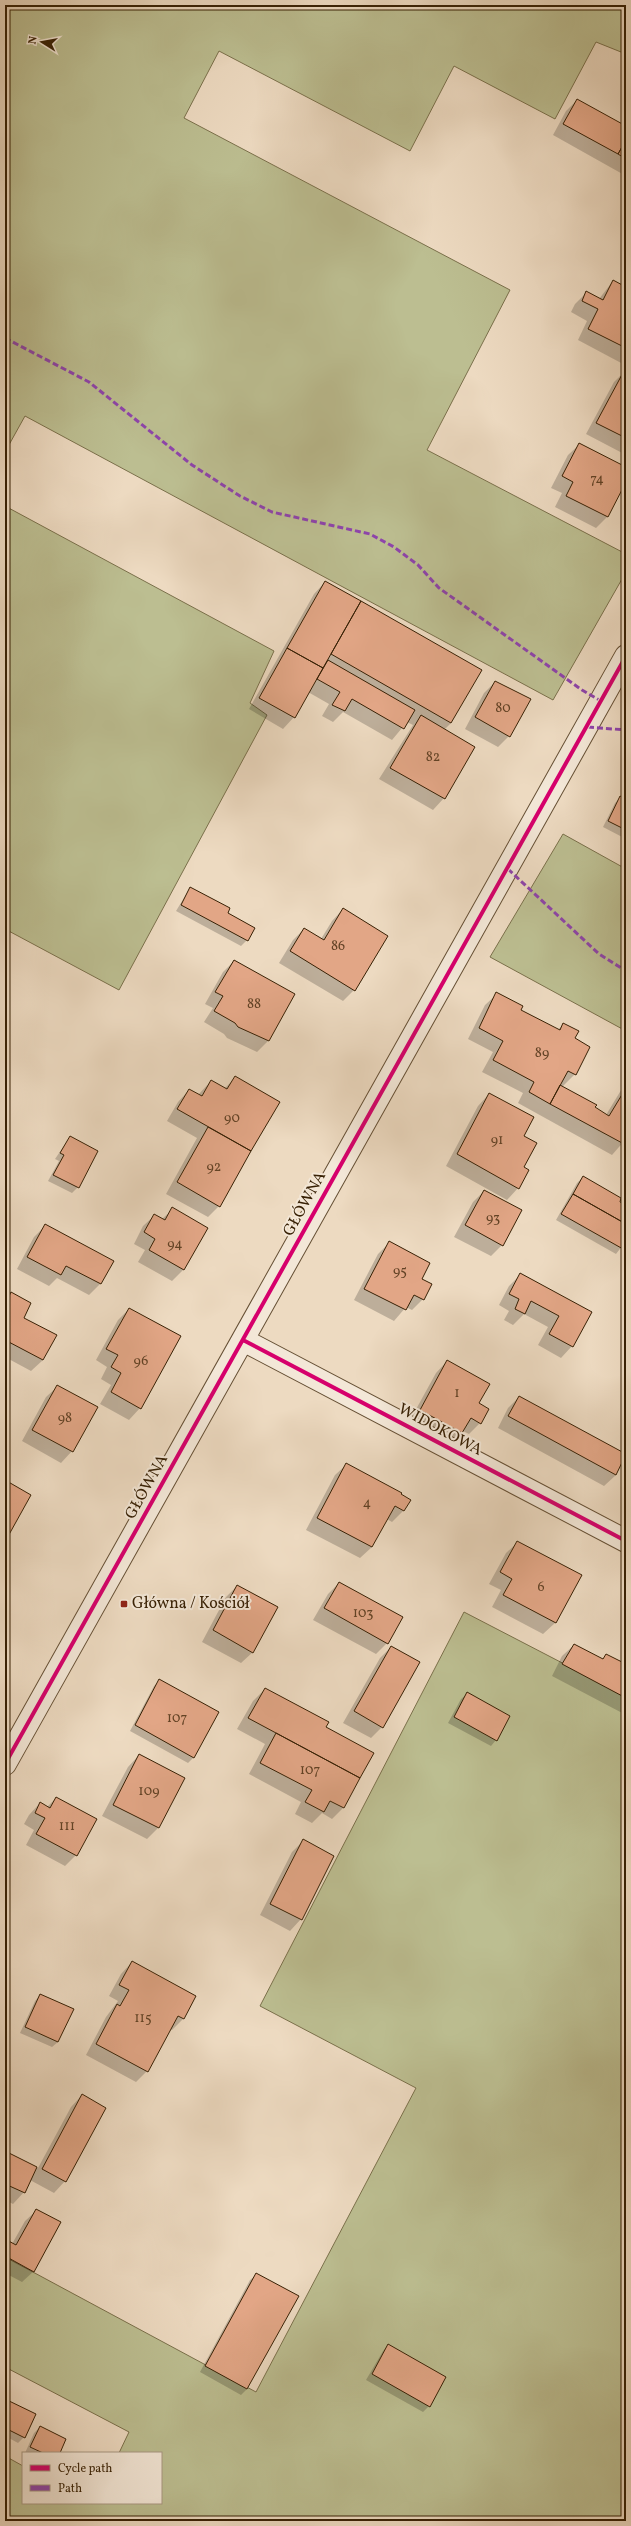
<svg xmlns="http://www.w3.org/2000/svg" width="631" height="2526" viewBox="0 0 631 2526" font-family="Vollkorn,serif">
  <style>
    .green { fill: #bcbe91; stroke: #7a704b }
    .shadow { fill: #0003 }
    .building { fill: #e2a686; stroke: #382105 }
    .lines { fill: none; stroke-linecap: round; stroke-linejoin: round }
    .minor-casing { stroke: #654f34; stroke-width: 24 }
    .minor { stroke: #f3e7d7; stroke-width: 22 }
    .quiet { stroke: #8e44ad; stroke-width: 3; stroke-dasharray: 6 3; stroke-linecap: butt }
    .cycleway-casing { stroke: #f3e7d7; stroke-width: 6 }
    .cycleway { stroke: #d6006c; stroke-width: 4 }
    .poi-dot { fill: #8f2418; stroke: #f3e7d7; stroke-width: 1.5 }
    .labels { text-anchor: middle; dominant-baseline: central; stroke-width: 4; stroke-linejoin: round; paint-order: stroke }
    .number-label { font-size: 14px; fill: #624225 }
    .street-label { font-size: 16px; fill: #382105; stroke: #f3e7d7 }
    .poi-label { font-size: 16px; fill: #382105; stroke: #f3e7d7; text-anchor: start }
  </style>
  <rect width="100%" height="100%" fill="#eddac1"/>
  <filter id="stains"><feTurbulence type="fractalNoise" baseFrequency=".005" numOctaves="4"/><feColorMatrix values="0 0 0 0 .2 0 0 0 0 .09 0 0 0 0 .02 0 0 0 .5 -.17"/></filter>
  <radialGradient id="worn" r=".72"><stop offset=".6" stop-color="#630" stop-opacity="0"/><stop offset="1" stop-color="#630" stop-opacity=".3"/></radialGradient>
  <path class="green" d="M5 5H626V54L596 42 555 119 454 66 410 151 219 51 184 118 510 290 427 450 626 554V572L553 700 25 416 5 452Z
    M5 506 274 651 250 703 267 715 119 990 5 929Z
    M563 834 626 869V1031L490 957Z
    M464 1612 626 1696V2521H5V2456L23 2466V2503H161V2453H119L129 2432 5 2367V2257L256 2392 416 2088 260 2006Z"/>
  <path class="shadow" d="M577 100 626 127V176L553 135 566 111Z
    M613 281 626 288V361L623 364 578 340 587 321 571 312 575 304 586 293 599 299Z
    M625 371H626V455L586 434 614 382Z
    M580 444 626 468V480L607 517 596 528 555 507 562 493 551 488 568 455Z
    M325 582 480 670 451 723 444 730V798L433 810 379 779 413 725 407 722 392 740 343 712 333 722 322 716 329 704 308 692 294 717 283 729 249 709 314 594Z
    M495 682 509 736 498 747 465 729 484 693Z
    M621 797 626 800V839L603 827 615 803Z
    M190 888 226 914 247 940 241 946 176 911Z
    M343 909 354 990 343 1001 279 963 293 940 304 929 321 939 332 921Z
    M234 961 294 994 268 1041 257 1052 227 1038 224 1034 204 1022 213 1008 205 1004 223 972Z
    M497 994 520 1011 558 1030 563 1024 574 1038 589 1047 575 1074 562 1087 606 1115 626 1082V1139L612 1155 518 1103 523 1093 482 1072 493 1052 468 1039 485 1005Z
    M235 1078 279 1102 219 1206 208 1217 166 1194 197 1138 167 1121 178 1102 189 1090 198 1095 211 1081 224 1089Z
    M489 1094 522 1168 518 1188 507 1200 446 1166 478 1106Z
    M70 1137 78 1187 72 1193 48 1181 59 1161 55 1159Z
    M583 1177 626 1206V1241L616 1254 556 1220 577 1183Z
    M484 1191 502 1245 491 1256 454 1237 473 1202Z
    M173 1209 207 1228 183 1270 172 1281 138 1262 145 1250 134 1244 143 1226 155 1215 162 1219Z
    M45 1226 112 1261 100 1284 89 1295 57 1278 49 1286 17 1269 34 1237Z
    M390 1242 423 1299 412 1310 406 1307 394 1321 354 1300 378 1254Z
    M521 1274 590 1312 572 1346 561 1358 538 1345 548 1327 524 1314 513 1325 504 1320 509 1311 499 1305 509 1286Z
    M11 1294 23 1319 55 1336 43 1360 31 1371 5 1357V1300Z
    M129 1309 140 1408 129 1420 100 1404 111 1385 101 1379 107 1367 96 1360 118 1320Z
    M447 1361 480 1423 469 1434 463 1431 450 1444 409 1422 436 1373Z
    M58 1386 96 1407 72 1451 61 1463 22 1441 46 1397Z
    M519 1397 626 1455 616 1475 604 1486 498 1428 508 1408Z
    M347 1464 409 1500 403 1511 392 1522 387 1519 372 1547 360 1558 306 1530 335 1475Z
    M518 1542 580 1575 555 1623 543 1634 492 1607 501 1590 489 1584 506 1553Z
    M339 1583 387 1643 376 1654 313 1620 328 1594Z
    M237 1586 253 1652 241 1663 202 1642 226 1597Z
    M574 1645 602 1660 606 1656 626 1666V1715L552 1676 562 1656Z
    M391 1647 382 1727 371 1738 343 1723 380 1658Z
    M159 1681 194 1757 188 1763 130 1731 154 1686Z
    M265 1689 325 1727 343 1808 332 1819 322 1813 312 1823 295 1814 301 1802 249 1774 265 1744 237 1729 253 1701Z
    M467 1694 496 1740 491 1746 448 1723 461 1699Z
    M139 1755 183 1778 158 1828 147 1839 102 1816 128 1767Z
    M56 1798 76 1855 65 1866 26 1845 34 1830 24 1824 29 1815 40 1803 47 1807Z
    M303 1841 301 1919 290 1931 260 1915 292 1852Z
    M132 1962 195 1996 183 2019 172 2030 170 2029 147 2071 136 2082 86 2055 106 2017 118 2001 109 1996 121 1974Z
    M40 1995 58 2042 52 2047 20 2033 35 2001Z
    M82 2095 65 2181 54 2193 30 2180 24 2192 13 2204 5 2200V2152L38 2168 71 2107Z
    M37 2210 34 2271 22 2282 5 2273V2240L12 2244 25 2221Z
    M256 2275 297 2296 247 2389 241 2395 200 2372 250 2280Z
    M388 2345 445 2377 429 2406 423 2412 366 2380 383 2351Z
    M5 2400 24 2437 18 2443 5 2436Z
    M40 2427 59 2453H25L34 2433Z"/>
  <path class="building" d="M577 99 626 126V140L618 154 563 124Z
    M626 140V159L618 154Z
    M613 280 626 287V348L588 329 598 309 582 301 586 291 603 300Z
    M625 369 626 370V438L596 423Z
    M579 443 626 467V482L608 517 566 496 573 482 562 476Z
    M325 581 361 601 323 668 287 648Z
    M361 601 482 670 451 723 331 654Z
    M287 648 323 668 295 718 259 698Z
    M328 660 415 710 404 729 352 699 345 711 332 705 340 692 317 679Z
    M495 681 531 699 510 737 475 717Z
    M421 715 475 747 445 799 390 768Z
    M620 796 626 799V830L608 821Z
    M190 887 230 908 228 913 255 928 248 941 181 905Z
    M343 908 388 936 355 991 290 951 304 928 324 940Z
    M234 960 295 994 269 1041 238 1027 235 1023 214 1011 223 996 215 992Z
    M496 992 523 1006 521 1010 560 1030 563 1023 579 1031 575 1038 590 1047 576 1075 568 1071 550 1104 529 1092 534 1082 493 1060 503 1041 479 1028Z
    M235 1076 280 1102 251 1151 177 1109 189 1089 202 1096 211 1080 227 1089Z
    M560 1085 597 1105 595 1107 609 1116 626 1088V1141L624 1144 550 1104Z
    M489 1093 534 1117 524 1136 537 1143 524 1167 529 1170 519 1189 457 1154Z
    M208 1127 251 1151 220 1207 177 1182Z
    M70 1136 98 1151 79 1188 53 1175 64 1155 60 1153Z
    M583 1176 621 1198 620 1202 626 1205V1224L573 1194Z
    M484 1190 522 1210 503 1246 465 1225Z
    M573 1194 626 1224V1242L623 1249 561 1214Z
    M172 1207 208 1228 184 1270 149 1250 155 1239 144 1232 154 1214 165 1220Z
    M45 1224 114 1261 101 1284 66 1266 61 1275 27 1257Z
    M389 1241 430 1263 422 1279 432 1284 424 1300 414 1295 406 1310 364 1289Z
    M520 1273 592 1312 573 1347 549 1334 559 1316 531 1301 525 1314 515 1309 519 1299 509 1294Z
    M11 1292 31 1303 24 1318 57 1335 43 1360 5 1340V1304Z
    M129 1308 181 1336 141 1409 111 1392 121 1373 111 1367 118 1355 106 1349Z
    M447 1360 490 1384 479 1403 489 1409 481 1424 471 1418 462 1433 420 1410Z
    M57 1385 98 1407 73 1452 32 1430Z
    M519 1396 626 1454 616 1475 508 1416Z
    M346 1463 402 1493 401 1494 411 1500 404 1511 395 1506 372 1547 317 1518Z
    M5 1480 31 1495 6 1540H5Z
    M517 1541 582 1575 556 1623 503 1595 512 1579 500 1572Z
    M339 1582 403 1617 388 1644 324 1608Z
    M237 1585 278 1607 253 1653 213 1630Z
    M574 1644 603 1659 606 1654 626 1664V1698L562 1664Z
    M391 1646 420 1662 383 1728 354 1711Z
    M159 1679 219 1712 194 1758 135 1725Z
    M265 1688 329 1722 326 1727 374 1753 360 1778 248 1718Z
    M467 1692 510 1716 497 1741 454 1717Z
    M276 1733 360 1778 344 1808 330 1801 324 1812 305 1802 312 1790 260 1763Z
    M139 1754 185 1778 159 1828 113 1805Z
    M56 1797 97 1819 77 1856 36 1834 45 1818 35 1813 40 1802 50 1808Z
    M303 1839 334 1856 302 1920 270 1904Z
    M132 1961 196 1996 184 2019 178 2016 148 2072 96 2044 117 2004 120 2006 129 1990 119 1985Z
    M5 1976 8 1978 5 1985Z
    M40 1994 74 2009 58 2042 25 2027Z
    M82 2094 106 2108 66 2182 42 2169Z
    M5 2151 37 2167 25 2193 5 2184Z
    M36 2209 61 2222 34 2272 5 2256V2239L16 2245Z
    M256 2273 299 2296 247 2389 205 2366Z
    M388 2344 446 2377 430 2407 372 2374Z
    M5 2399 36 2414 25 2438 5 2428Z
    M40 2426 66 2439 60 2453H43L30 2447Z"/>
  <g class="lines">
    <defs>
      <path id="minor" d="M243 1340 626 1541
        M5 1764 626 656"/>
    </defs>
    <use href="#minor" class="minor-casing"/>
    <use href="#minor" class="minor"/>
    <path class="quiet" d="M5 338 89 382 192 465 240 496 272 512 370 534 394 547 418 565 439 588 582 690 601 701
      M588 727 626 730
      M508 869 599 954 626 971"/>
    <defs>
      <path id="cycleway" d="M243 1340 626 1541
        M5 1764 626 656"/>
    </defs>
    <use href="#cycleway" class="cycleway-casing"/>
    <use href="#cycleway" class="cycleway"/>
  </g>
  <rect class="poi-dot" x="120" y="1600" width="8" height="8" rx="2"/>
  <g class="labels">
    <g class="number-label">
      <text x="597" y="479">74</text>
      <text x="503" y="708">80</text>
      <text x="433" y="757">82</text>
      <text x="338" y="946">86</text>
      <text x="254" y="1004">88</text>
      <text x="542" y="1053">89</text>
      <text x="232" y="1118">90</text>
      <text x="497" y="1140">91</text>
      <text x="214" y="1167">92</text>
      <text x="493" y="1218">93</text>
      <text x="175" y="1244">94</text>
      <text x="400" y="1271">95</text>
      <text x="141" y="1361">96</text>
      <text x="457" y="1393">1</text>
      <text x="65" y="1418">98</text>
      <text x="367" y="1503">4</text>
      <text x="541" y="1587">6</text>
      <text x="363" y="1613">103</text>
      <text x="177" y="1718">107</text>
      <text x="310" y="1770">107</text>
      <text x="149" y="1791">109</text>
      <text x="67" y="1826">111</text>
      <text x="143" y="2018">115</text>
    </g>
    <g class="street-label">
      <text transform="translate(305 1204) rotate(-61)">GŁÓWNA</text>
      <text transform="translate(440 1430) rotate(28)">WIDOKOWA</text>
      <text transform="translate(147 1487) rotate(-61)">GŁÓWNA</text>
    </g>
    <g class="poi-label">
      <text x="132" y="1604">Główna / Kościół</text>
    </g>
  </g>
  <rect width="631" height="2526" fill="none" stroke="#eddac1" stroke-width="20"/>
  <rect x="6" y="6" width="619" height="2514" fill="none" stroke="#382105" stroke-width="2"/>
  <rect x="10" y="10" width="611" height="2506" fill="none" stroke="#382105"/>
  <rect x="22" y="2452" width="140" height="52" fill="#f3e7d7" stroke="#a89883"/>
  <rect x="30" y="2465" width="20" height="6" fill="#d6006c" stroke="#a89883"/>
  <text x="58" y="2472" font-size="12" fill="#382105">Cycle path</text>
  <rect x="30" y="2485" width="20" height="6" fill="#8e44ad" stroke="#a89883"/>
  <text x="58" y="2492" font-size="12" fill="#382105">Path</text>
  <g transform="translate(42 42) rotate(281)" stroke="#f3e7d7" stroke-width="3" paint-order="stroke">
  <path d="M0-3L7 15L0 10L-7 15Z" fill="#382105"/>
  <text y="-6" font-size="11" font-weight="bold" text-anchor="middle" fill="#382105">N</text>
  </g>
  <rect width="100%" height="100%" filter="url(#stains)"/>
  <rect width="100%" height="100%" fill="url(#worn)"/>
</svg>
